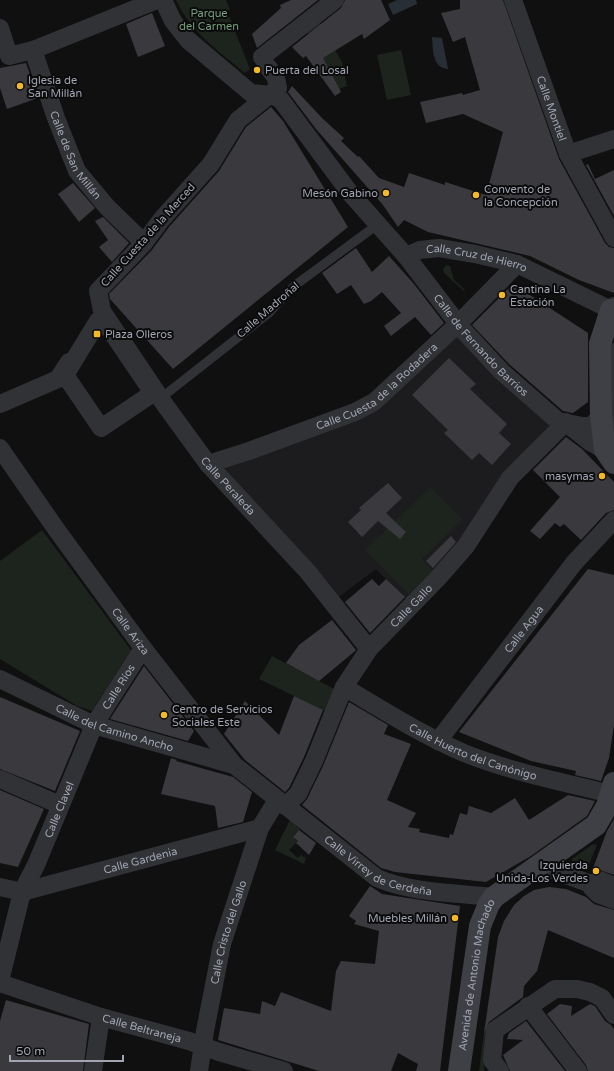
<svg xmlns="http://www.w3.org/2000/svg" width="614" height="1071" viewBox="0 0 614 1071" font-family="'Varela Round',sans-serif">
  <style>
    .built { fill: #1c1c1e }
    .green { fill: #1c241d }
    .water { fill: #272e35 }
    .building { fill: #3a3a3e }
    .lines { fill: none; stroke-linecap: round; stroke-linejoin: round }
    .lane { stroke: #313236; stroke-width: 9 }
    .street { stroke: #313236; stroke-width: 18 }
    .secondary { stroke: #3f4046; stroke-width: 22 }
    .poi-dot { fill: #f3b927; stroke: #0b0b0c; stroke-width: 1.5 }
    .labels { text-anchor: middle; dominant-baseline: central; stroke-width: 4; stroke-linejoin: round; paint-order: stroke }
    .park-label { font-size: 11px; fill: #779e7c; stroke: #0b0b0c }
    .poi-label { font-size: 11px; fill: #a1a5b2; stroke: #0b0b0c; text-anchor: start }
    .street-label { font-size: 11px; fill: #a1a5b2; stroke: #0b0b0c }
  </style>
  <rect width="100%" height="100%" fill="#101011"/>
  <path class="built" d="M457 333 554 430 460 546 408 601 376 569 336 599 221 465 361 416Z"/>
  <path class="green" d="M176 0H226L230 10 227 11 250 69 245 73C218 51 191 32 176 0Z
    M317 18 342 62 347 86 339 89 315 44 305 29Z
    M401 50 411 95 387 100 377 55Z
    M446 265 450 266 454 280 464 289 465 292 444 273 443 269Z
    M430 487 462 519 422 559 433 571 409 594 365 550Z
    M42 530 131 650 92 711 77 706 0 659V561Z
    M272 656 338 691 329 713 259 679Z
    M290 820 300 829 293 837 298 841 289 850 298 858 301 855 306 858 304 864 275 850Z
    M593 844 597 845 587 869 574 866 572 859Z
    M485 1025 490 1028 484 1071H479Z"/>
  <path class="water" d="M397 0H416L417 4 393 15 388 4Z
    M432 37 442 38 448 69C432 68 433 49 432 37Z"/>
  <path class="building" d="M291 0H318L257 48 252 34 281 8 280 5Z
    M345 0H381L390 20 364 39 362 34 323 58 341 92 335 96 306 56 303 58 292 47 341 8Z
    M460 0H503L559 159 605 243 609 247 614 248V293L579 280 530 256 428 232 404 220 398 227 383 205 316 129 288 92 292 86 323 119 344 138 341 141 358 157 359 156 379 178 404 187 409 173 445 185V182L486 195 503 132 463 114 426 123 420 102 462 93 463 95 480 90 465 37 453 42 441 13 460 9Z
    M152 13 165 46 138 57 126 24Z
    M26 63 38 98 7 109 0 88V68Z
    M271 107 283 121 348 227 173 369 110 299 109 294 152 250 169 227 219 171 246 127Z
    M588 164 595 179 614 170V216L586 165Z
    M73 183 95 208 79 222 58 194Z
    M103 217 129 243 112 262 99 247 108 240 95 221Z
    M356 248 372 272 389 256 414 284 444 323 431 335 415 317 391 336 384 326 401 313 382 292 371 301 364 304 351 285 337 294 322 273Z
    M513 284 588 333V402L573 413 563 411 509 364 472 325Z
    M449 358 476 384 470 389 507 424 499 433 511 444 492 465 479 453 472 460 444 433 448 430 412 395Z
    M566 437 582 449 614 482V510L606 513 581 540 564 524 560 527 555 523 540 539 530 531 560 497 533 470Z
    M388 483 402 498 386 513 406 532 400 539 378 521 362 537 348 522 361 510 359 508Z
    M451 536 456 542 433 568 426 561Z
    M588 569 614 575V725L609 758 601 781 575 775 576 771 531 761 459 732Z
    M372 579 379 586 386 579 405 597 370 633 345 602Z
    M332 620 356 650 354 652 319 681 286 663 299 645Z
    M144 666 194 731 188 741 110 719Z
    M294 696 323 710 304 757 289 788 285 792 245 760 224 734 245 701 279 735Z
    M0 697 80 731 55 791 0 769Z
    M349 702 388 725 384 734 411 744 387 800 416 813 408 827 420 829 419 832 449 838 450 834 453 835 460 813 467 815 469 806 491 813 515 798 529 820 568 795 595 801 587 816 531 856 486 882 395 872 381 868 302 805 307 799 323 766Z
    M171 758 177 760 176 761 233 777 252 792 243 822 218 828 215 806 161 794Z
    M0 790 44 809 18 867 0 863Z
    M614 819V875L600 870 592 871 607 831Z
    M299 830 316 843 309 855 296 843 298 841 293 837Z
    M370 886 382 894 460 906 440 1071H416L418 1064 398 1053 391 1071H319L218 1040 224 1008 260 1014 262 1001 275 1006 281 992 331 1011 336 971 341 961 375 964 379 931 354 924 356 921 349 916Z
    M549 887 566 889 586 897 594 904 614 910V958L548 930 537 971 524 986 523 997 489 1022 484 1033 498 937 504 921 514 905 524 896 534 890Z
    M6 1000 89 1024 83 1071H0V1021Z
    M560 1004 572 1006 571 1016 590 1004 595 1006 605 1021 611 1025 614 1029V1071H588L586 1065 547 1014Z
    M526 1021 565 1071H510L503 1055 523 1040 507 1039 509 1033Z"/>
  <g class="lines">
    <path class="lane" d="M161 398 269 313 294 286 377 225"/>
    <g class="street">
      <path id="s1" d="M163 0 173 21 188 40 251 93 272 95 281 100 350 193 406 256 462 329 502 372 558 421 582 426H592L601 415"/>
      <path id="s2" d="M513 0 568 154 614 238"/>
      <path d="M0 28 9 56 33 50 157 0"/>
      <path id="s3" d="M33 50 56 118 77 171 107 207 144 243"/>
      <path d="M264 60 262 57 335 0"/>
      <path id="s4" d="M268 67 276 78 278 88 238 120 211 164 161 220 144 243 98 291 102 311 165 405 208 464 308 572 369 649"/>
      <path d="M568 154 614 139"/>
      <path id="s5" d="M406 256 420 250 439 248 475 254 517 264 611 310 614 306"/>
      <path d="M98 321 105 322 153 393 101 428 65 375Z"/>
      <path d="M0 404 58 379 69 362"/>
      <path d="M566 423 590 442 605 450"/>
      <path d="M612 433V353L614 352"/>
      <path id="s6" d="M0 448 56 529 143 648 234 765 377 878C411 893 457 893 494 897"/>
      <path id="s7" d="M208 464 249 451 355 412 374 402 458 324 517 264"/>
      <path id="s8" d="M0 679 94 725 234 765"/>
      <path id="s9" d="M344 687C383 710 422 735 464 753 512 772 562 782 611 794"/>
      <path id="s10" d="M438 741 574 563 614 520"/>
      <path d="M0 779 60 805"/>
      <path id="s11" d="M285 806 298 794 314 761 344 687 369 649 438 578 466 546 510 478 566 422"/>
      <path d="M544 863 558 872 591 884"/>
      <path d="M614 886 600 880 591 884V887L598 894 614 900"/>
      <path id="s12" d="M0 887 22 892 260 828"/>
      <path id="s13" d="M0 981 22 892 36 865 94 725 143 648"/>
      <path id="s14" d="M0 983 101 1017 189 1041 219 1052 284 1071"/>
      <path d="M528 1006 578 1071"/>
      <path d="M93 1071 101 1017"/>
      <path id="s15" d="M199 1071 205 1031 222 944 260 828 277 800"/>
      <path d="M500 1071 492 1060 495 1030 555 989H577L590 992 602 998 614 1015"/>
    </g>
    <g class="secondary">
      <path d="M614 311 611 310 600 344 601 415 605 450 614 463"/>
      <path id="s16" d="M459 1071 480 926 489 904 494 897 596 825 607 806 614 783"/>
    </g>
  </g>
  <g class="poi-dot">
    <circle cx="257" cy="70" r="4"/>
    <circle cx="20" cy="86" r="4"/>
    <circle cx="386" cy="193" r="4"/>
    <circle cx="476" cy="195" r="4"/>
    <circle cx="502" cy="295" r="4"/>
    <rect x="93" y="330" width="8" height="8" rx="2"/>
    <circle cx="602" cy="476" r="4"/>
    <circle cx="164" cy="715" r="4"/>
    <circle cx="596" cy="871" r="4"/>
    <circle cx="455" cy="918" r="4"/>
  </g>
  <g class="labels">
    <g class="park-label">
      <text x="209" y="13">Parque<tspan x="209" dy="13">del Carmen</tspan></text>
    </g>
    <g class="poi-label">
      <text x="265" y="70">Puerta del Losal</text>
      <text x="28" y="80">Iglesia de<tspan x="28" dy="13">San Millán</tspan></text>
      <text x="484" y="189">Convento de<tspan x="484" dy="13">la Concepción</tspan></text>
      <text x="378" y="193" text-anchor="end">Mesón Gabino</text>
      <text x="510" y="289">Cantina La<tspan x="510" dy="13">Estación</tspan></text>
      <text x="105" y="334">Plaza Olleros</text>
      <text x="594" y="476" text-anchor="end">masymas</text>
      <text x="172" y="709">Centro de Servicios<tspan x="172" dy="13">Sociales Este</tspan></text>
      <text x="588" y="865" text-anchor="end">Izquierda<tspan x="588" dy="13">Unida-Los Verdes</tspan></text>
      <text x="447" y="918" text-anchor="end">Muebles Millán</text>
    </g>
    <g class="street-label">
      <text stroke="none"><textPath href="#s2" startOffset="115">Calle Montiel</textPath></text>
      <text stroke="none"><textPath href="#s3" startOffset="114">Calle de San Millán</textPath></text>
      <text transform="translate(148 235) rotate(-48)">Calle Cuesta de la Merced</text>
      <text stroke="none"><textPath href="#s5" startOffset="73">Calle Cruz de Hierro</textPath></text>
      <text transform="translate(268 310) rotate(-41)">Calle Madroñal</text>
      <text stroke="none"><textPath href="#s1" startOffset="478">Calle de Fernando Barrios</textPath></text>
      <text stroke="none"><textPath href="#s7" startOffset="188">Calle Cuesta de la Rodadera</textPath></text>
      <text stroke="none"><textPath href="#s4" startOffset="533">Calle Peraleda</textPath></text>
      <text stroke="none"><textPath href="#s11" startOffset="240">Calle Gallo</textPath></text>
      <text stroke="none"><textPath href="#s10" startOffset="141">Calle Agua</textPath></text>
      <text stroke="none"><textPath href="#s6" startOffset="225">Calle Ariza</textPath></text>
      <text stroke="none"><textPath href="#s13" startOffset="319">Calle Ríos</textPath></text>
      <text stroke="none"><textPath href="#s8" startOffset="125">Calle del Camino Ancho</textPath></text>
      <text stroke="none"><textPath href="#s9" startOffset="145">Calle Huerto del Canónigo</textPath></text>
      <text stroke="none"><textPath href="#s13" startOffset="182">Calle Clavel</textPath></text>
      <text stroke="none"><textPath href="#s12" startOffset="145">Calle Gardenia</textPath></text>
      <text stroke="none"><textPath href="#s6" startOffset="572">Calle Virrey de Cerdeña</textPath></text>
      <text stroke="none"><textPath href="#s15" startOffset="142">Calle Cristo del Gallo</textPath></text>
      <text stroke="none"><textPath href="#s16" startOffset="98">Avenida de Antonio Machado</textPath></text>
      <text stroke="none"><textPath href="#s14" startOffset="149">Calle Beltraneja</textPath></text>
    </g>
  </g>
  <path d="M10 1055v6h113v-6" fill="none" stroke="#a1a5b2" stroke-width="2"/>
  <text x="16" y="1055" font-size="12" fill="#a1a5b2" stroke="#0b0b0c" stroke-width="3" paint-order="stroke">50 m</text>
</svg>
